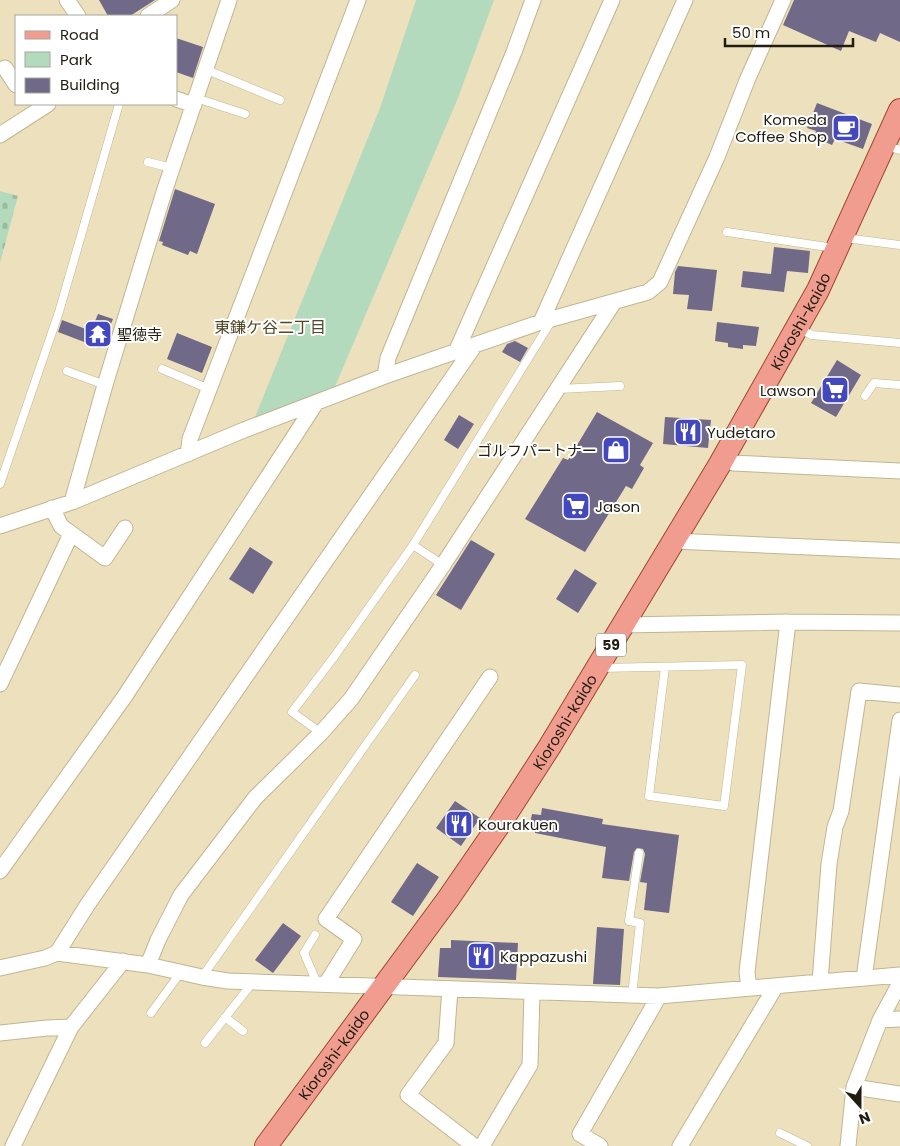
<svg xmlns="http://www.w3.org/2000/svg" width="900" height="1146" viewBox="0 0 900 1146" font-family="Poppins,'Noto Sans JP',sans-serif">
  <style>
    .cemetery { fill: url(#cemetery-stones) }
    .park { fill: #b4dabd }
    .building { fill: #716988 }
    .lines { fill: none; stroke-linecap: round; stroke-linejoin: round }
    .service-casing { stroke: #c0b592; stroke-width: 9 }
    .minor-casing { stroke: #c0b592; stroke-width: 17 }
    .primary-casing { stroke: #a14532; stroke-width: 24 }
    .service { stroke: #fff; stroke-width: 8 }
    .minor { stroke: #fff; stroke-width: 15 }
    .primary { stroke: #f09d8f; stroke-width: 22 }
    .labels { text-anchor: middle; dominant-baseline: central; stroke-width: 4; stroke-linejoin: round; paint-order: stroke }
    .shield { fill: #fff; stroke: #646158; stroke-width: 1 }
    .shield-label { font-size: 14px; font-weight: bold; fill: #211d10 }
    .poi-label { font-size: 15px; fill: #211d10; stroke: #fff; text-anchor: start }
    .street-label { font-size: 15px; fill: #211d10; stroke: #fff }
    .neighbourhood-label { font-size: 16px; fill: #514728; stroke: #fff }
  </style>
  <defs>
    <pattern id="cemetery-stones" width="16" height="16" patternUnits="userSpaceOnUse" patternTransform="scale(1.25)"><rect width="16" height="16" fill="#b4dabd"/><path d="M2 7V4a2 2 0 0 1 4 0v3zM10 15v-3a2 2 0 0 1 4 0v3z" fill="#9abba1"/></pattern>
  </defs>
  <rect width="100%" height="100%" fill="#ede1bd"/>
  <path class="cemetery" d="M0 191 18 196 0 263Z"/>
  <path class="park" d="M416 0H494L458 98 334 389 255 417 380 108Z"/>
  <path class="building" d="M99 0H155L130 16H108Z
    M794 0H900V42L880 33 876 42 849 31 841 51 783 25Z
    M176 38 203 47 193 78 176 72Z
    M817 103 872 124 863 149 835 139 832 145 814 137 816 131 807 128Z
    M175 189 215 204 197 254 190 251 188 255 162 245 163 242 159 241Z
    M774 247 810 251 808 273 787 271 784 292 741 287 743 271 771 274Z
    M678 266 717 270 712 311 687 309 689 295 673 294 675 272Z
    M98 314 113 319 108 331 111 332 107 346 101 343 100 348 58 332 62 320 91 331Z
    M717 322 759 327 756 346 743 345V349L728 347V343L715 341Z
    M177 333 212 347 202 373 167 359Z
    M515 341 528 348 520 362 502 352 507 344Z
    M837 360 861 375 836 417 811 403Z
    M597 412 653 443 640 465 644 468 632 489 626 486 585 552 525 519 563 458 568 460Z
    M459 415 474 424 458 449 444 440Z
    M665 417 711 420 708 448 663 444Z
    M471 540 495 554 461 610 436 595Z
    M250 547 273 562 253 594 229 579Z
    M575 569 597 583 578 613 556 599Z
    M455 801 480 818 461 846 436 828Z
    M542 808 603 819 602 824 679 835 669 913 644 910 647 883 640 882 645 854 643 849 637 848 634 852 629 881 602 878 606 847 535 833V830L529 829 532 814 541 815Z
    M417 863 439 877 413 916 391 902Z
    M283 923 301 936 273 973 255 960Z
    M597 927 624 929 620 985 593 984Z
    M451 940 518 943 516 980 438 977 440 948H451Z"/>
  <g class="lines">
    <defs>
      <path id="service" d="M207 70 280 100
        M196 98 245 114
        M885 146 900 150
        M148 162 172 168
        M727 232 834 248
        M845 238 900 245
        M799 329 812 335 900 343
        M162 369 209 389
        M67 371 105 385
        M559 389 620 386
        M865 396 874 383 900 385
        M0 484 59 312 119 104
        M413 545 443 565
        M601 668 742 665 724 806 649 796 665 667
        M321 733 292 712 334 657 413 545 552 320
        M315 935 304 953 317 983
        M202 977 415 675
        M632 996 640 923 629 921 639 853
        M151 1013 181 972
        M225 1017 243 1031
        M205 1043 253 982
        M780 1133 807 1146"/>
      <path id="minor" d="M67 0 78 16
        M148 16 172 0
        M5 68 16 85
        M176 99 194 105
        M0 135 48 104
        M541 322 685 0
        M456 352 612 0
        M385 376 388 358 514 52 533 0
        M188 454 190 439 358 0
        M724 455 733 463 900 471
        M72 502 105 385 164 192 229 0
        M52 508 61 526 105 558 125 528
        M0 526 72 502 244 430 385 376 541 322 648 292 660 282 717 157 748 78 783 0
        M673 541 900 551
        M622 625 788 622 900 623
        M0 684 71 534
        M0 871 125 696 316 403
        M57 953 88 904 475 345
        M148 965 158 940 181 895 255 798 321 733 351 699 443 565 614 302
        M0 968 45 958 57 953 148 965 202 977 228 981 659 996 900 975
        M864 978 900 720
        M820 982 829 864 835 827 841 811 859 691 900 695
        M326 984 354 939 326 919 490 677
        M749 988 747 972 788 622
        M450 989 446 1043 408 1095 474 1146
        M880 1020 900 1019
        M0 1033 47 1028 71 1027
        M854 1087 900 1094
        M13 1146 71 1027 123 961
        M482 1146 530 1065 532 993
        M600 1146 580 1134 659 996
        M680 1146 776 986
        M848 1146 854 1087 880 1020 900 983"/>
      <g id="primary">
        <path id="s1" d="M266 1146 448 899 501 822 550 746 720 464 818 290 900 110"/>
      </g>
    </defs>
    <use href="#service" class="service-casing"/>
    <use href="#minor" class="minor-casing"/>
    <use href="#primary" class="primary-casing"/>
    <use href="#service" class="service"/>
    <use href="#minor" class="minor"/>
    <use href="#primary" class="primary"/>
  </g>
  <defs>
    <symbol id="cafe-square" viewBox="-11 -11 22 22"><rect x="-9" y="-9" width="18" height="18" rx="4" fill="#4448bd" stroke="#fff"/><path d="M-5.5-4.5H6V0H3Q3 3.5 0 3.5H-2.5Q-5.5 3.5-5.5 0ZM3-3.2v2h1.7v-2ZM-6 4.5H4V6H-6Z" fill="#fff"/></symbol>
    <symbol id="temple-square" viewBox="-11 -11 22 22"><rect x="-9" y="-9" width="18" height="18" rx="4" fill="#4448bd" stroke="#fff"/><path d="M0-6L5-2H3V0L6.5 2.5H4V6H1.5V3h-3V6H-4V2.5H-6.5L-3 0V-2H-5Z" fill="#fff"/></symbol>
    <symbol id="supermarket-square" viewBox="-11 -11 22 22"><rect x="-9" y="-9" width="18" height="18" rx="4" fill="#4448bd" stroke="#fff"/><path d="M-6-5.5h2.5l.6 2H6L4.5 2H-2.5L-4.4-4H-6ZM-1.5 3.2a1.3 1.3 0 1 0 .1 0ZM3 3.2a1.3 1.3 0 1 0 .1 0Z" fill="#fff"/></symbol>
    <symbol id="restaurant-square" viewBox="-11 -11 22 22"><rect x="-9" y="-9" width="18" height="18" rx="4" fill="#4448bd" stroke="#fff"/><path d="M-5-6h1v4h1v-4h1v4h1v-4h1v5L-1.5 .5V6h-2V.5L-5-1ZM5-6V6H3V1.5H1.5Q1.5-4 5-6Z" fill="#fff"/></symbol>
    <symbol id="shop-square" viewBox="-11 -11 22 22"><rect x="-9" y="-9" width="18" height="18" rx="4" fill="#4448bd" stroke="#fff"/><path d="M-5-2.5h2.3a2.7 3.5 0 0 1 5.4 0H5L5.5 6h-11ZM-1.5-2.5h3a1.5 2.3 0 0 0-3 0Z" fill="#fff"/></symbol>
  </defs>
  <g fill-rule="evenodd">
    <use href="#cafe-square" x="830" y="112" width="32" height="32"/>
    <use href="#temple-square" x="82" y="318" width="32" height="32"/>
    <use href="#supermarket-square" x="819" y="374" width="32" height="32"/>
    <use href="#restaurant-square" x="672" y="416" width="32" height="32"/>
    <use href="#shop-square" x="600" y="434" width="32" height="32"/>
    <use href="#supermarket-square" x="560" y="490" width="32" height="32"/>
    <use href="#restaurant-square" x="443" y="808" width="32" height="32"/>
    <use href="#restaurant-square" x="465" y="940" width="32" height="32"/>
  </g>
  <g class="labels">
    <rect class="shield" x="596" y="633.5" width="30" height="23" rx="4"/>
    <g class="shield-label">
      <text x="611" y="645">59</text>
    </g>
    <g class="poi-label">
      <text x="827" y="119" text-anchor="end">Komeda<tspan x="827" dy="17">Coffee Shop</tspan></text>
      <text x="117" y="334">聖徳寺</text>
      <text x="816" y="390" text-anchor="end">Lawson</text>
      <text x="707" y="432">Yudetaro</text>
      <text x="597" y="450" text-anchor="end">ゴルフパートナー</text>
      <text x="595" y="506">Jason</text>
      <text x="478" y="824">Kourakuen</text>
      <text x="500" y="956">Kappazushi</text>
    </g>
    <g class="street-label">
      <text stroke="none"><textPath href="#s1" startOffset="984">Kioroshi-kaido</textPath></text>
      <text stroke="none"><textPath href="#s1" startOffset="519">Kioroshi-kaido</textPath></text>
      <text stroke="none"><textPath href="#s1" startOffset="114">Kioroshi-kaido</textPath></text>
    </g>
    <g class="neighbourhood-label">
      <text x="270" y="327">東鎌ケ谷二丁目</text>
    </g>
  </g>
  <rect x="15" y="15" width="162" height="90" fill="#ffffff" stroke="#a6a59f"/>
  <rect x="25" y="31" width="25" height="8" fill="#f09d8f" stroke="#a6a59f"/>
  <text x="60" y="40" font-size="15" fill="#211d10">Road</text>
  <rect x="25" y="52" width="25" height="15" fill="#b4dabd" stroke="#a6a59f"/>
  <text x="60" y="65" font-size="15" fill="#211d10">Park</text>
  <rect x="25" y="78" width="25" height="15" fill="#716988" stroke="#a6a59f"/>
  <text x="60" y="90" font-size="15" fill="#211d10">Building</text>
  <g transform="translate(860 1106) rotate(159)" stroke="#ffffff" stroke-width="4" paint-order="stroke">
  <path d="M0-4L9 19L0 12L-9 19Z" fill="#211d10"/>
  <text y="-8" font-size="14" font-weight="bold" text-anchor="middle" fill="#211d10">N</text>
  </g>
  <path d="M725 38v8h128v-8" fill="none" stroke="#211d10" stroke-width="2.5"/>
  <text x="732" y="38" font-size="15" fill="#211d10" stroke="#ffffff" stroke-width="4" paint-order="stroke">50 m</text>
</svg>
